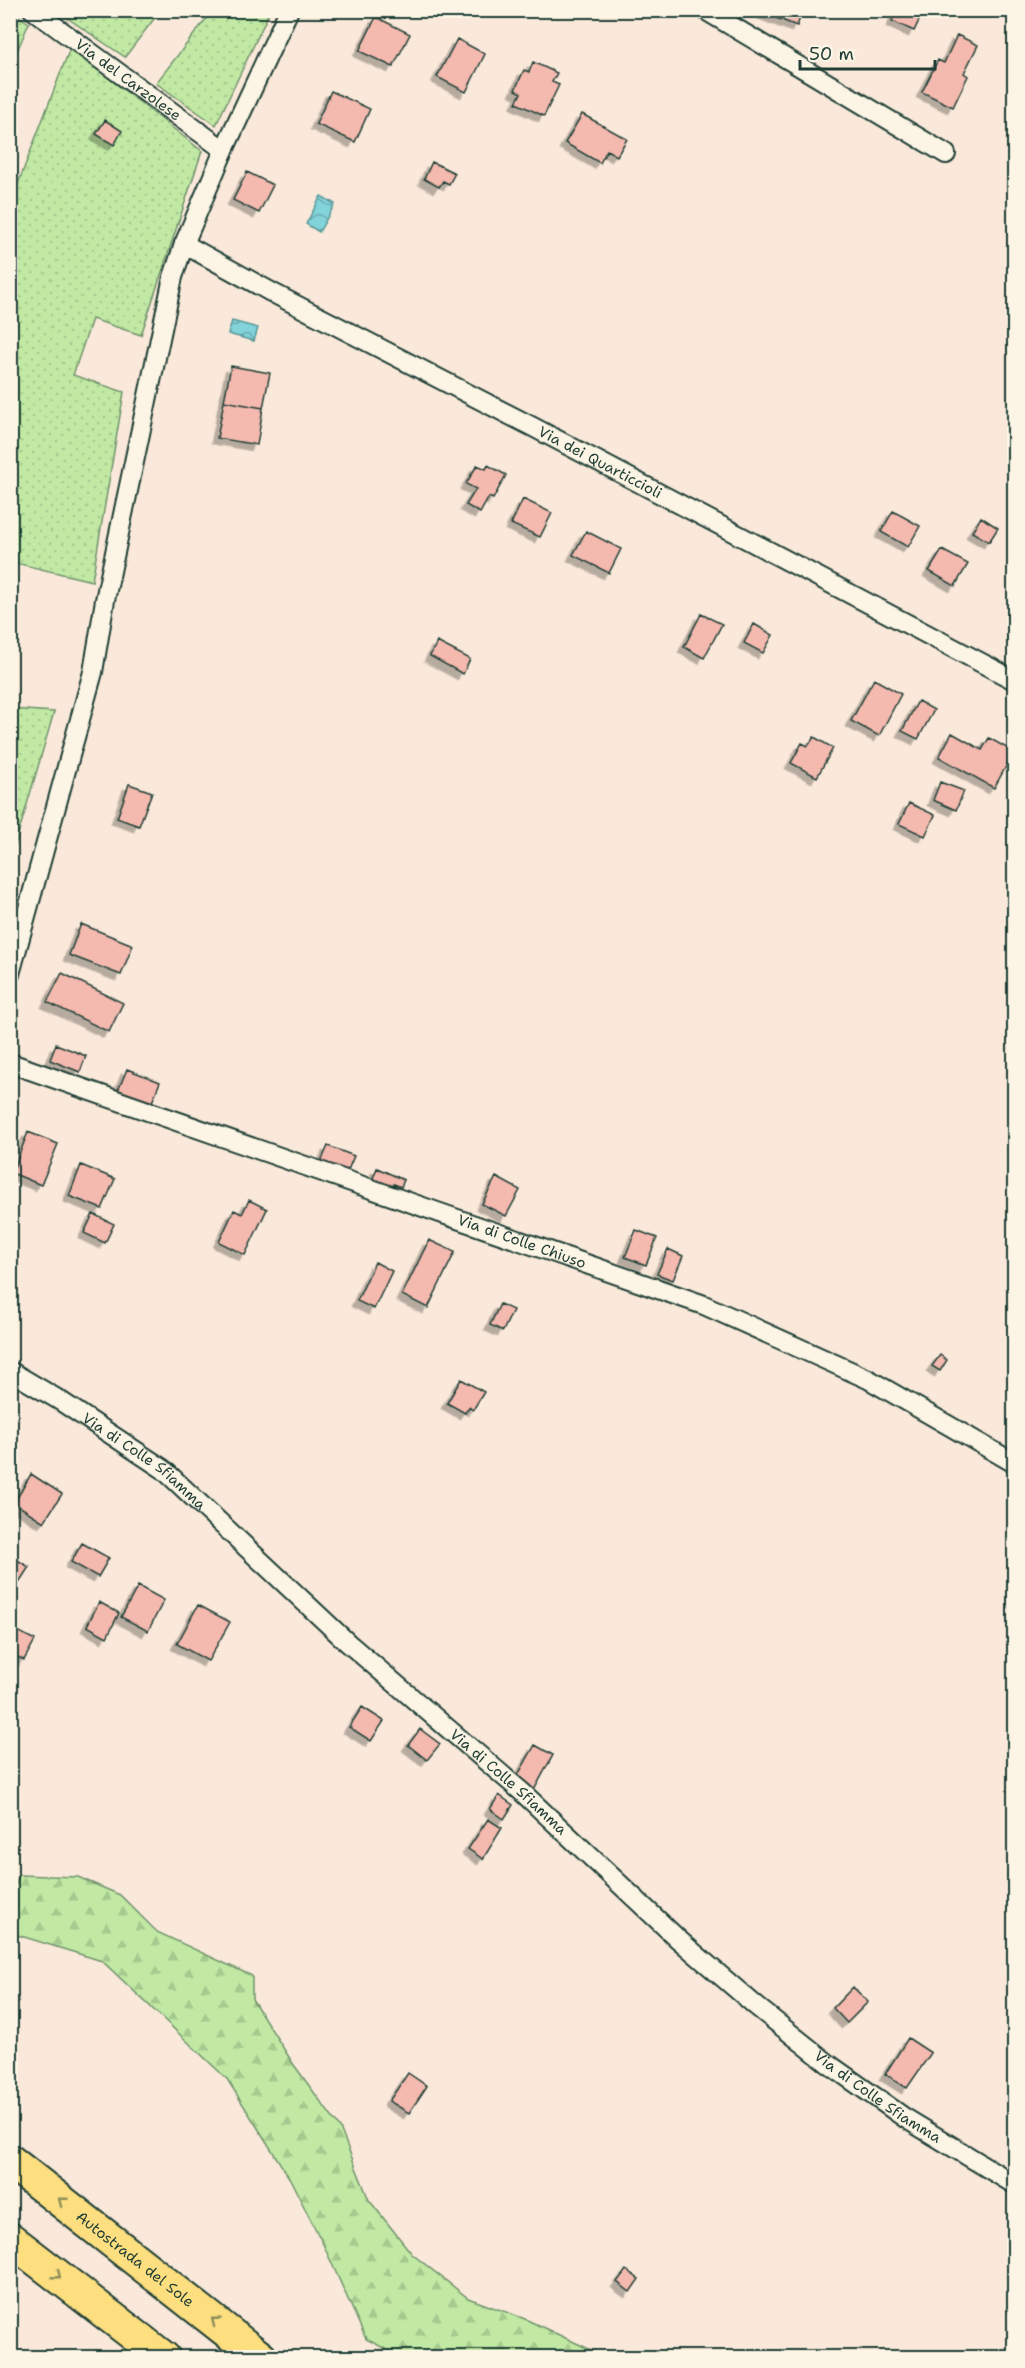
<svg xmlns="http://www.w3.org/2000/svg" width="1025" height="2368" viewBox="0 0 1025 2368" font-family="'Shantell Sans',sans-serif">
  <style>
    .green { fill: url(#green-dots); stroke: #70936c; stroke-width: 1.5 }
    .forest { fill: url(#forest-firs); stroke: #70936c; stroke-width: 1.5 }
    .water { fill: url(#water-waves); stroke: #5a9798; stroke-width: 1.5 }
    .building { fill: #f4b9af; stroke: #1f3d34; stroke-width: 1.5; filter: url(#shadow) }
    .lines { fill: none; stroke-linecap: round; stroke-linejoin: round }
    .street-casing { stroke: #1f3d34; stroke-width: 22 }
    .highway-casing { stroke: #1f3d34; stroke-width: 36 }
    .street { stroke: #fcf5e5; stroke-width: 18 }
    .highway { stroke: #fddf80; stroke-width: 32 }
    .oneway { stroke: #8e8e5a }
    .labels { text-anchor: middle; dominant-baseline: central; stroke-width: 4.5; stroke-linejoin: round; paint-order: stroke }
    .street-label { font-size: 15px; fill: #1f3d34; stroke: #fcf5e5 }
  </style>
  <defs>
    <pattern id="green-dots" width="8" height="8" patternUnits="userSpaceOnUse" patternTransform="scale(1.5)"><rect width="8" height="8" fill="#c1e9a4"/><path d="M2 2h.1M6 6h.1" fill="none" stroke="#a5c98e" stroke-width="1.8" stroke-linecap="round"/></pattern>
    <pattern id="forest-firs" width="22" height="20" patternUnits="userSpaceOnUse" patternTransform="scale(1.5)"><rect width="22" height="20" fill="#c1e9a4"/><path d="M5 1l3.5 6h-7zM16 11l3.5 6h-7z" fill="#a5c98e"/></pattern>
    <pattern id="water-waves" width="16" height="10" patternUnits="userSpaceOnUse" patternTransform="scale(1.5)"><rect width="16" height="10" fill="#82d3da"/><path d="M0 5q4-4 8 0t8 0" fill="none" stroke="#6aacb2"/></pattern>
    <filter id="shadow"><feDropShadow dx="-5.5" dy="5.5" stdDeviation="0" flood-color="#0004"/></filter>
  </defs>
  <rect width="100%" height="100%" fill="#fae9da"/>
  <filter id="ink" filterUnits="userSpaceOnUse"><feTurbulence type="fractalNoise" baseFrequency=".0167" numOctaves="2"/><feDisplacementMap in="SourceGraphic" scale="12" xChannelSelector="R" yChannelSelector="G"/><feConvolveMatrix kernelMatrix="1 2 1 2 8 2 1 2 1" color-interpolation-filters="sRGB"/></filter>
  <g filter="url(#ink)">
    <path class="green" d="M213 10 270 11 216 125 156 83Z
      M11 11 29 23 11 65Z
      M57 11 160 10V11L125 57Z
      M70 48 202 151 141 335 92 319 73 375 124 392 92 581 11 562 10 205Z
      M11 709 54 712 11 859 10 709Z"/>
    <path class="forest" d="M19 1875 78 1877 120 1895 157 1932 252 1976V1999L294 2065 340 2128 369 2200 412 2254 468 2298 525 2319 606 2357H401L366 2339 324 2246 290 2179 227 2079 102 1961 11 1933V1897Z"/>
    <path class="water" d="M321 196 335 204 319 232 306 224Z
      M232 321 258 328 254 341 228 334Z"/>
    <path class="building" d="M762 10H803L797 26 761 12Z
      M897 10H924L914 31 892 21Z
      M376 17 410 34 393 67 359 51Z
      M957 35 978 45 964 73 968 76 953 107 922 92 938 60 944 63Z
      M457 39 485 54 466 92 437 77Z
      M533 62 557 73 552 82 559 85 544 116 516 103 521 93 515 90 524 70 529 72Z
      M331 91 370 109 355 142 316 124Z
      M582 114 627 139 617 156 607 150 600 163 565 143Z
      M105 120 122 131 114 145 96 134Z
      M432 162 455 173 449 184 443 181 439 187 424 179Z
      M247 172 273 185 259 213 233 200Z
      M231 366 270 373 263 408 224 401Z
      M224 401 263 408 257 445 217 438Z
      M477 465 486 469 488 465 506 475 493 499 489 497 480 513 466 505 476 489 466 484Z
      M523 499 552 513 540 537 511 524Z
      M893 511 920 526 908 547 881 532Z
      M981 517 998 528 989 542 972 532Z
      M586 531 621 549 609 573 573 555Z
      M942 550 968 564 955 586 929 571Z
      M701 614 722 624 704 658 684 647Z
      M754 624 773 635 763 653 744 643Z
      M437 642 470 659 463 674 430 656Z
      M874 679 901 694 879 736 851 721Z
      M918 701 934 710 918 739 902 731Z
      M952 733 982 750 989 738 1014 752 994 788 939 757Z
      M814 737 833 748 817 777 791 763 802 743 808 746Z
      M940 782 964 791 956 810 933 800Z
      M129 784 152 792 139 826 117 818Z
      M909 803 935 815 925 836 899 824Z
      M81 924 133 945 121 975 69 955Z
      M62 973 123 1003 109 1032 47 1002Z
      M56 1044 86 1056 80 1072 50 1060Z
      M127 1069 160 1082 150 1107 117 1093Z
      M28 1132 58 1144 41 1185 12 1173Z
      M328 1146 354 1156 345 1177 319 1166Z
      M81 1165 115 1179 102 1209 69 1196Z
      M377 1168 404 1180 401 1187 394 1184 391 1191 371 1183Z
      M496 1177 520 1190 506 1216 482 1204Z
      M249 1200 267 1209 245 1255 219 1242 234 1210 242 1214Z
      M93 1214 114 1224 105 1243 84 1233Z
      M636 1230 657 1238 646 1265 625 1257Z
      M429 1240 455 1252 428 1308 402 1295Z
      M668 1249 683 1256 673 1280 657 1274Z
      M375 1262 392 1271 374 1309 357 1301Z
      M500 1304 513 1310 503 1331 490 1325Z
      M940 1355 947 1360 940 1371 932 1366Z
      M461 1379 484 1392 473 1410 469 1407 465 1413 447 1403Z
      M31 1474 62 1494 44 1522 14 1503Z
      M82 1543 109 1558 98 1577 71 1562Z
      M11 1556 29 1567 16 1587 10 1584Z
      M138 1586 164 1600 148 1631 121 1617Z
      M99 1602 119 1613 107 1637 87 1626Z
      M198 1605 230 1622 208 1661 177 1644Z
      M10 1627 35 1640 24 1660 10 1653Z
      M362 1707 384 1721 371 1741 349 1727Z
      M420 1729 440 1744 427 1760 408 1745Z
      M535 1745 553 1755 533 1792 514 1782Z
      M499 1795 513 1805 504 1819 490 1809Z
      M488 1819 502 1828 483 1859 468 1849Z
      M853 1987 868 2002 847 2023 833 2008Z
      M908 2038 931 2053 907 2088 885 2074Z
      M408 2073 427 2086 409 2113 389 2101Z
      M626 2270 639 2279 630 2292 617 2282Z"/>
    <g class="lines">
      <defs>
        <g id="street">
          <path id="s1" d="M33 10 224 150"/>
          <path d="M705 10 946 154"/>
          <path id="s2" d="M184 244 271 292 533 427 1014 680"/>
          <path d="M10 974 93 672 105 600 173 277 184 244 224 150 289 10"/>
          <path id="s3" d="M10 1063 704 1305 868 1379 1014 1463"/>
          <path id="s4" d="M10 1371 59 1400 163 1469 348 1643 522 1792 678 1939 756 2006 830 2065 905 2118 1014 2184"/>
        </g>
        <g id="highway">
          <path id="s5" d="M10 2161 261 2358"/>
          <path d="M10 2239 164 2358"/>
        </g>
      </defs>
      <use href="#street" class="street-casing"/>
      <use href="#highway" class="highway-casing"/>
      <use href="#street" class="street"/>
      <use href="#highway" class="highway"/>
    </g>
    <defs><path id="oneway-chevron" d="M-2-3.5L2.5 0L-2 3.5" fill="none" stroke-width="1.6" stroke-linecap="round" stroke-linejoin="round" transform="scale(1.5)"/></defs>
    <g class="oneway">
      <use href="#oneway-chevron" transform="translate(62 2201) rotate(-142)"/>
      <use href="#oneway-chevron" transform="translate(57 2275) rotate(38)"/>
      <use href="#oneway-chevron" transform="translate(215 2321) rotate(-142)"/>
    </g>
  </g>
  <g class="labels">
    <g class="street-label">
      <text stroke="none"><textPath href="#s1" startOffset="118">Via del Carzolese</textPath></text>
      <text stroke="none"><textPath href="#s2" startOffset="470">Via dei Quarticcioli</textPath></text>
      <text stroke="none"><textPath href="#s3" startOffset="542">Via di Colle Chiuso</textPath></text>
      <text stroke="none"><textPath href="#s4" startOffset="162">Via di Colle Sfiamma</textPath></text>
      <text stroke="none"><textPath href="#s4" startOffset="648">Via di Colle Sfiamma</textPath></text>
      <text stroke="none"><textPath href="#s4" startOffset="1134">Via di Colle Sfiamma</textPath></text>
      <text stroke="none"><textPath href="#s5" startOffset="159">Autostrada del Sole</textPath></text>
    </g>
  </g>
  <rect width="1025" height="2368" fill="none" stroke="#fcf5e5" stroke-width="36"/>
  <rect x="18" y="18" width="989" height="2332" fill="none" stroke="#1f3d34" stroke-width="2" filter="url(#ink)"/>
  <path d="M800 60v9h135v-9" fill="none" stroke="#1f3d34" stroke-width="3"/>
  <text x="809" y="60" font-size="18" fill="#1f3d34" stroke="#fcf5e5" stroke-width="4.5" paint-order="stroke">50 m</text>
</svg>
